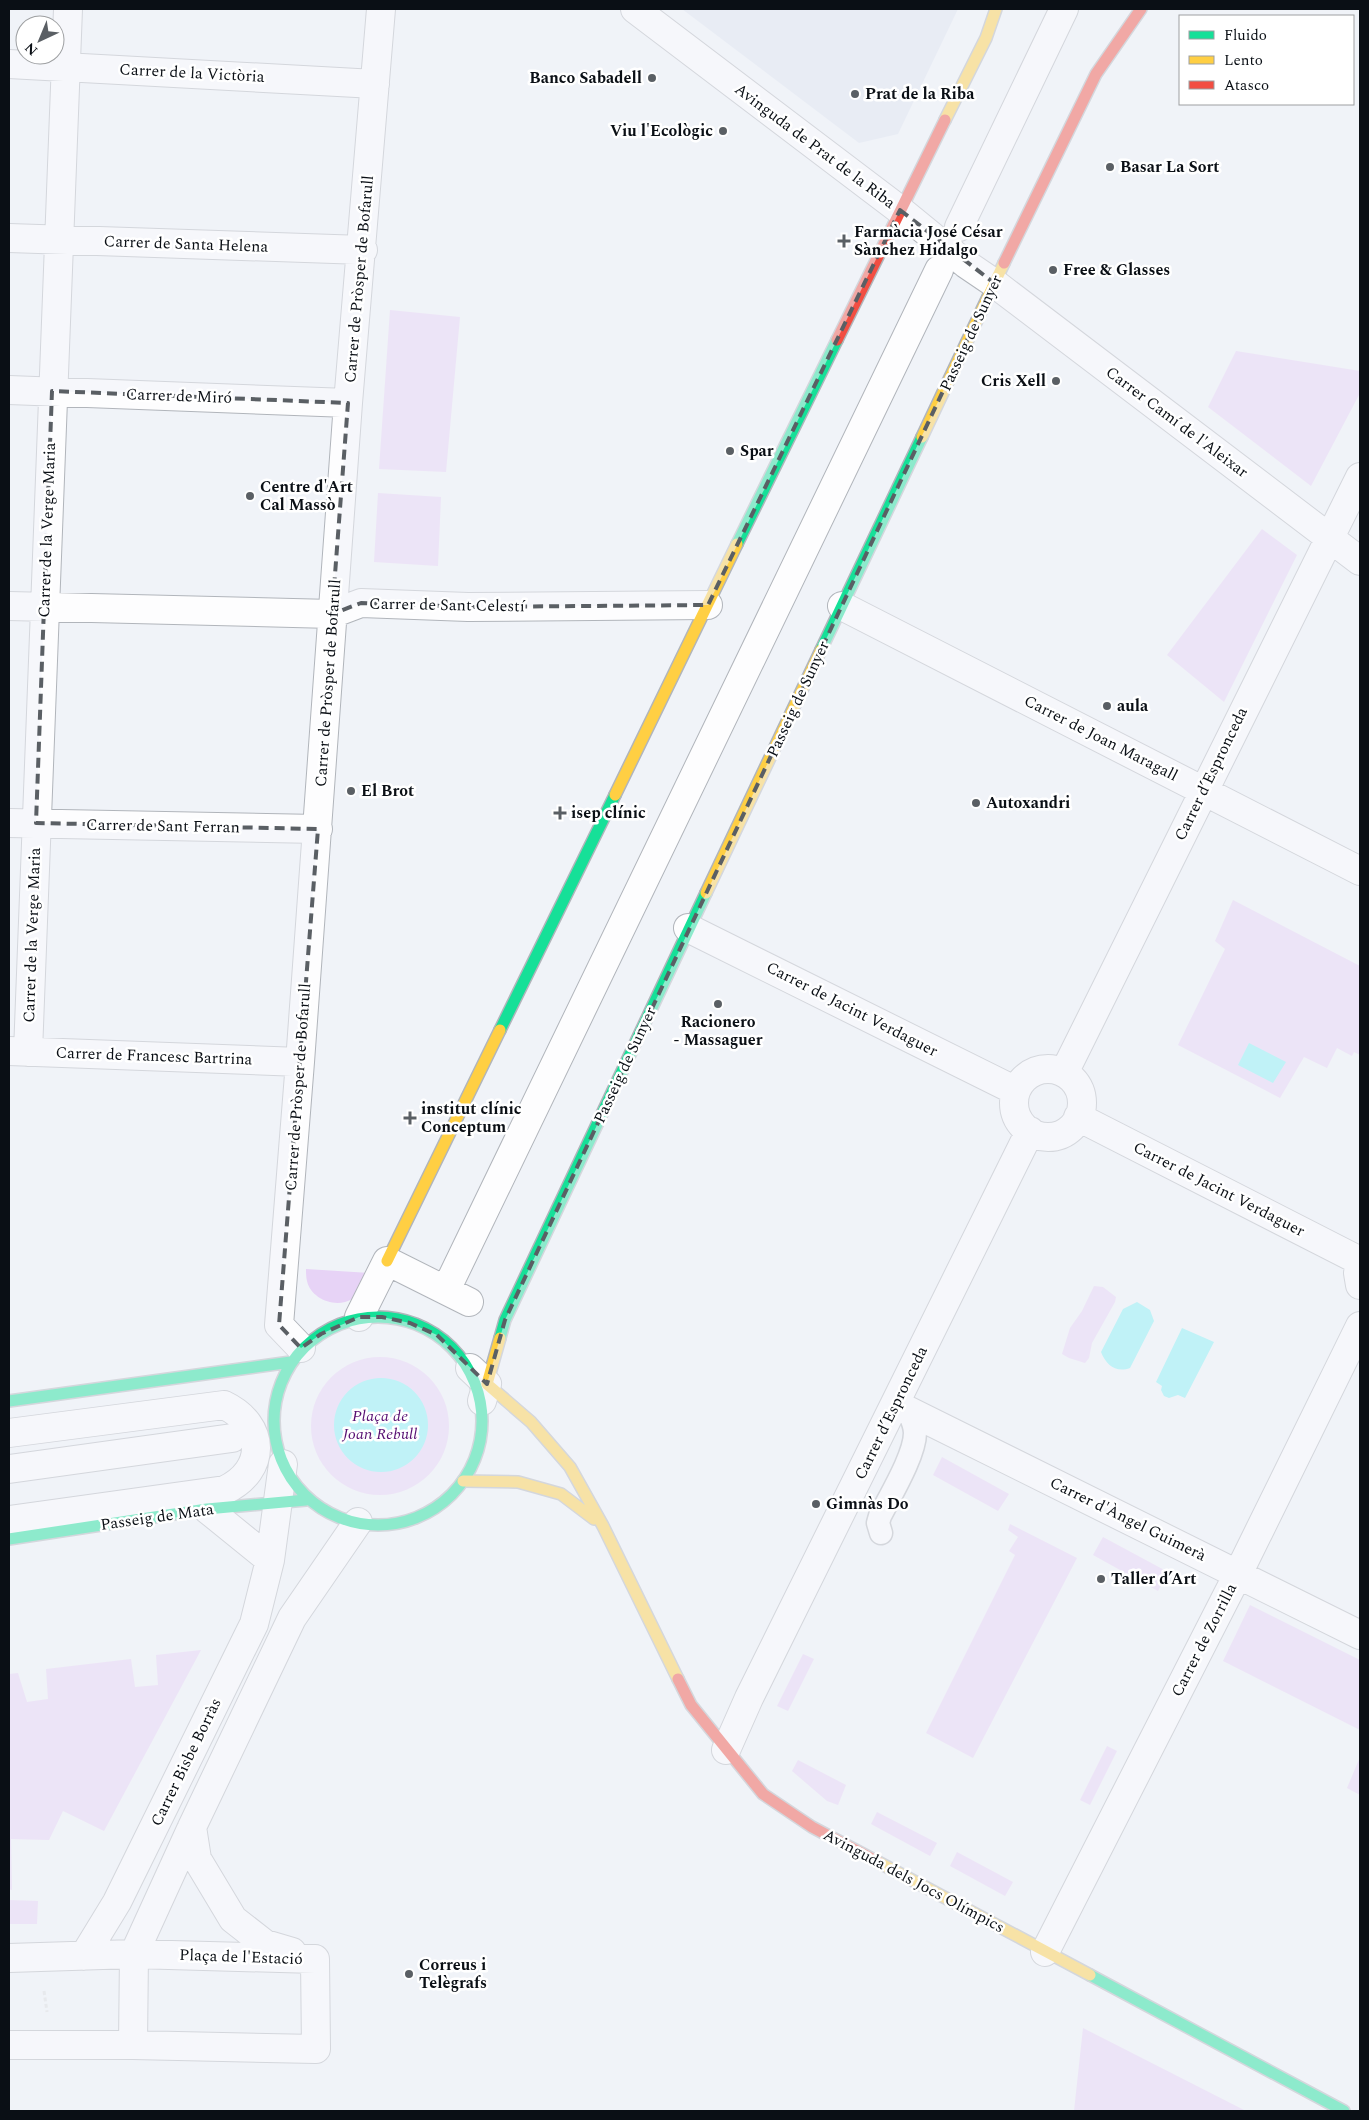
<svg xmlns="http://www.w3.org/2000/svg" width="1369" height="2120" viewBox="0 0 1369 2120" font-family="Spectral,serif">
  <style>
    .built { fill: #dde5f0 }
    .green { fill: #e7d3f6 }
    .water { fill: #85f2f7 }
    .lines { fill: none; stroke-linecap: round; stroke-linejoin: round }
    .lane-casing { stroke: #b1b5bb; stroke-width: 25 }
    .street-casing { stroke: #b1b5bb; stroke-width: 30 }
    .fast-casing { stroke: #b1b5bb; stroke-width: 14 }
    .slow-casing { stroke: #b1b5bb; stroke-width: 14 }
    .jam-casing { stroke: #b1b5bb; stroke-width: 14 }
    .path { stroke: #dcdedf; stroke-width: 3; stroke-dasharray: 4 2.5; stroke-linecap: butt }
    .lane { stroke: #fdfdfe; stroke-width: 22 }
    .street { stroke: #fdfdfe; stroke-width: 28 }
    .fast { stroke: #16e098; stroke-width: 11 }
    .slow { stroke: #ffcf43; stroke-width: 11 }
    .jam { stroke: #f24e42; stroke-width: 11 }
    .marked { fill: none; stroke: #5a5f64; stroke-width: 4; stroke-dasharray: 10 6; stroke-linejoin: round }
    .poi-dot { fill: #5a5f64; stroke: #fff; stroke-width: 2 }
    .labels { text-anchor: middle; dominant-baseline: central; stroke-width: 5; stroke-linejoin: round; paint-order: stroke }
    .street-label { font-size: 16px; fill: #0a0f15; stroke: #fff }
    .poi-label { font-size: 16px; font-weight: bold; fill: #0a0f15; stroke: #fff; text-anchor: start }
    .park-label { font-size: 16px; font-style: italic; fill: #581073; stroke: #fff }
  </style>
  <rect width="100%" height="100%" fill="#f0f3f8"/>
  <path class="built" d="M682 9H958L898 134 859 143Z"/>
  <path class="green" d="M390 310 460 317 446 472 379 469Z
    M1236 351 1360 371V393L1311 486 1208 407Z
    M378 493 441 497 438 566 374 562Z
    M1262 529 1297 555 1224 702 1167 655Z
    M1233 900 1360 966V1055L1354 1052 1352 1056 1337 1048 1327 1068 1304 1057 1280 1098 1178 1045 1225 949 1215 941Z
    M306 1269 370 1273C365 1281 359 1295 352 1299 336 1309 311 1299 307 1281 306 1277 306 1272 306 1269Z
    M1094 1286 1103 1287 1116 1297 1115 1302 1092 1343 1089 1358 1085 1363 1069 1358 1062 1354 1070 1328 1082 1311Z
    M311 1426a69 69 0 1 1 138 0a69 69 0 1 1-138 0Z
    M942 1457 1009 1494 998 1511 933 1475Z
    M1010 1524 1077 1558 973 1758 926 1733 1015 1555 1009 1551 1018 1537 1008 1530Z
    M1103 1537 1168 1572 1158 1591 1093 1555Z
    M1250 1605 1360 1660V1730L1223 1661Z
    M201 1650 104 1831 63 1811 49 1840 11 1839 12 1890 9 1889V1674L18 1673 27 1702 48 1699 46 1669 131 1659 135 1687 158 1685 156 1655Z
    M803 1654 814 1659 788 1711 777 1706Z
    M1107 1746 1117 1751 1090 1805 1080 1800Z
    M1360 1757V1795L1347 1788Z
    M798 1760 846 1785 838 1805 827 1801 792 1771Z
    M877 1812 937 1843 930 1856 871 1824Z
    M957 1852 1013 1882 1005 1896 950 1866Z
    M9 1900 38 1901 37 1924H9Z
    M1083 2028 1246 2111H1074Z"/>
  <path class="water" d="M1249 1043 1286 1062 1273 1083 1238 1065Z
    M1137 1302 1150 1310 1154 1321 1130 1368C1116 1373 1106 1365 1101 1352L1123 1309Z
    M1182 1328 1214 1342 1185 1398 1178 1395 1169 1398 1164 1396 1161 1390 1162 1386 1156 1382Z
    M334 1425a47 47 0 1 1 94 0a47 47 0 1 1-94 0Z"/>
  <g class="lines">
    <defs>
      <path id="lane" d="M881 1533 878 1523 880 1516C890 1496 915 1455 915 1433 915 1425 911 1417 908 1410"/>
      <path id="street" d="M635 9 900 210 966 264 994 283 1360 561
        M9 64 375 84
        M959 227 1064 9
        M9 238 363 250
        M9 390 348 403
        M9 606 332 614 361 603 468 607 708 605
        M842 606 1360 871
        M9 823 318 829
        M688 928 1016 1091
        M9 1051 300 1062
        M28 1052 68 9
        M1014 1103a34 34 0 1 1 68 0a34 34 0 1 1-68 0Z
        M1064 1073 1360 477
        M1078 1117 1360 1261
        M1360 1259 1358 1273 1360 1285
        M446 1290 939 270
        M359 1317 387 1261 469 1302
        M301 1348 279 1325 300 1062 348 403 381 9
        M470 1368 487 1384 482 1401
        M895 1404 1360 1635
        M9 1433 224 1405C266 1425 267 1470 225 1490L9 1520
        M9 1469 232 1438
        M207 1509 270 1560
        M726 1750 749 1698 1030 1131
        M192 1827 197 1859 233 1919 265 1944 292 1952
        M1045 1952 1238 1574 1360 1326
        M84 1956 117 1902 254 1624 270 1560 283 1464
        M9 1958 134 1954 133 2045H9
        M133 2045 316 2049 315 1959 134 1954 192 1827 292 1618 358 1522"/>
      <path id="fast" d="M737 544 837 340
        M821 650 922 437
        M500 1030 615 795
        M274 1421a104 104 0 1 1 208 0a104 104 0 1 1-208 0Z
        M500 1338 505 1320 706 893
        M9 1401 291 1362
        M9 1539 207 1509 306 1500
        M1090 1975 1344 2111"/>
      <path id="slow" d="M945 120 986 38 996 9
        M922 437 1004 263
        M615 795 737 544
        M706 893 821 650
        M387 1261 500 1030
        M500 1338 487 1384 531 1422 570 1467 603 1526 678 1679
        M463 1481 518 1482 561 1494 594 1519
        M878 1862 1090 1975"/>
      <path id="jam" d="M1004 263 1096 74 1141 9
        M837 340 945 120
        M678 1679 691 1705 763 1794 812 1827 878 1862"/>
    </defs>
    <use href="#lane" class="lane-casing"/>
    <use href="#street" class="street-casing"/>
    <use href="#fast" class="fast-casing"/>
    <use href="#slow" class="slow-casing"/>
    <use href="#jam" class="jam-casing"/>
    <path class="path" d="M44 1991 47 2012"/>
    <use href="#lane" class="lane"/>
    <use href="#street" class="street"/>
    <use href="#fast" class="fast"/>
    <use href="#slow" class="slow"/>
    <use href="#jam" class="jam"/>
  </g>
  <path d="M0 0H1369V2120H0ZM900 210 994 283 505 1320 487 1384 437 1335 410 1323 382 1317H359L321 1334 301 1348 279 1325 318 829 36 823 52 391 348 403 332 614 361 603 468 607 708 605Z" fill="#f0f3f8" fill-opacity=".55" fill-rule="evenodd"/>
  <path class="marked" d="M900 210 994 283 505 1320 487 1384 437 1335 410 1323 382 1317H359L321 1334 301 1348 279 1325 318 829 36 823 52 391 348 403 332 614 361 603 468 607 708 605Z"/>
  <g class="poi-dot">
    <circle cx="652" cy="78" r="5"/>
    <circle cx="855" cy="94" r="5"/>
    <circle cx="723" cy="131" r="5"/>
    <circle cx="1110" cy="167" r="5"/>
    <path d="M841.5 233.5h5v5h5v5h-5v5h-5v-5h-5v-5h5z"/>
    <circle cx="1053" cy="270" r="5"/>
    <circle cx="1056" cy="381" r="5"/>
    <circle cx="730" cy="451" r="5"/>
    <circle cx="250" cy="496" r="5"/>
    <circle cx="1107" cy="706" r="5"/>
    <circle cx="351" cy="791" r="5"/>
    <circle cx="976" cy="803" r="5"/>
    <path d="M557.5 805.5h5v5h5v5h-5v5h-5v-5h-5v-5h5z"/>
    <circle cx="718" cy="1004" r="5"/>
    <path d="M407.5 1110.5h5v5h5v5h-5v5h-5v-5h-5v-5h5z"/>
    <circle cx="816" cy="1504" r="5"/>
    <circle cx="1101" cy="1579" r="5"/>
    <circle cx="409" cy="1974" r="5"/>
  </g>
  <g class="labels">
    <g class="street-label">
      <text transform="translate(192 73) rotate(3)">Carrer de la Victòria</text>
      <text transform="translate(815 146) rotate(37)">Avinguda de Prat de la Riba</text>
      <text transform="translate(186 244) rotate(2)">Carrer de Santa Helena</text>
      <text transform="translate(359 279) rotate(-85)">Carrer de Pròsper de Bofarull</text>
      <text transform="translate(971 333) rotate(-65)">Passeig de Sunyer</text>
      <text transform="translate(179 396) rotate(2)">Carrer de Miró</text>
      <text transform="translate(1177 422) rotate(37)">Carrer Camí de l'Aleixar</text>
      <text transform="translate(47 530) rotate(-88)">Carrer de la Verge Maria</text>
      <text transform="translate(447 605) rotate(1)">Carrer de Sant Celestí</text>
      <text transform="translate(328 683) rotate(-86)">Carrer de Pròsper de Bofarull</text>
      <text transform="translate(798 699) rotate(-65)">Passeig de Sunyer</text>
      <text transform="translate(1101 738) rotate(27)">Carrer de Joan Maragall</text>
      <text transform="translate(1211 774) rotate(-64)">Carrer d’Espronceda</text>
      <text transform="translate(163 826) rotate(1)">Carrer de Sant Ferran</text>
      <text transform="translate(32 935) rotate(-88)">Carrer de la Verge Maria</text>
      <text transform="translate(852 1009) rotate(27)">Carrer de Jacint Verdaguer</text>
      <text transform="translate(154 1056) rotate(2)">Carrer de Francesc Bartrina</text>
      <text transform="translate(625 1065) rotate(-65)">Passeig de Sunyer</text>
      <text transform="translate(298 1087) rotate(-86)">Carrer de Pròsper de Bofarull</text>
      <text transform="translate(1219 1189) rotate(27)">Carrer de Jacint Verdaguer</text>
      <text transform="translate(891 1413) rotate(-64)">Carrer d’Espronceda</text>
      <text transform="translate(157 1517) rotate(-8)">Passeig de Mata</text>
      <text transform="translate(1128 1519) rotate(26)">Carrer d'Àngel Guimerà</text>
      <text transform="translate(1204 1640) rotate(-63)">Carrer de Zorrilla</text>
      <text transform="translate(186 1762) rotate(-64)">Carrer Bisbe Borràs</text>
      <text transform="translate(914 1881) rotate(28)">Avinguda dels Jocs Olímpics</text>
      <text transform="translate(241 1957) rotate(2)">Plaça de l'Estació</text>
    </g>
    <g class="poi-label">
      <text x="642" y="78" text-anchor="end">Banco Sabadell</text>
      <text x="865" y="94">Prat de la Riba</text>
      <text x="713" y="131" text-anchor="end">Viu l'Ecològic</text>
      <text x="1120" y="167">Basar La Sort</text>
      <text x="854" y="232">Farmàcia José César<tspan x="854" dy="18">Sànchez Hidalgo</tspan></text>
      <text x="1063" y="270">Free &amp; Glasses</text>
      <text x="1046" y="381" text-anchor="end">Cris Xell</text>
      <text x="740" y="451">Spar</text>
      <text x="260" y="487">Centre d'Art<tspan x="260" dy="18">Cal Massò</tspan></text>
      <text x="1117" y="706">aula</text>
      <text x="361" y="791">El Brot</text>
      <text x="986" y="803">Autoxandri</text>
      <text x="571" y="813">isep clínic</text>
      <text x="718" y="1022" text-anchor="middle">Racionero<tspan x="718" dy="18">- Massaguer</tspan></text>
      <text x="421" y="1109">institut clínic<tspan x="421" dy="18">Conceptum</tspan></text>
      <text x="826" y="1504">Gimnàs Do</text>
      <text x="1111" y="1579">Taller d’Art</text>
      <text x="419" y="1965">Correus i<tspan x="419" dy="18">Telègrafs</tspan></text>
    </g>
    <g class="park-label">
      <text x="380" y="1416">Plaça de<tspan x="380" dy="18">Joan Rebull</tspan></text>
    </g>
  </g>
  <rect width="1369" height="2120" fill="none" stroke="#0a0f15" stroke-width="20"/>
  <rect x="1179" y="15" width="175" height="90" fill="#ffffff" stroke="#9d9fa1"/>
  <rect x="1189" y="31" width="25" height="8" fill="#16e098" stroke="#9d9fa1"/>
  <text x="1224" y="40" font-size="15" fill="#0a0f15">Fluido</text>
  <rect x="1189" y="56" width="25" height="8" fill="#ffcf43" stroke="#9d9fa1"/>
  <text x="1224" y="65" font-size="15" fill="#0a0f15">Lento</text>
  <rect x="1189" y="81" width="25" height="8" fill="#f24e42" stroke="#9d9fa1"/>
  <text x="1224" y="90" font-size="15" fill="#0a0f15">Atasco</text>
  <g transform="translate(40 40) rotate(224)"><circle r="24" fill="#ffffff" stroke="#9d9fa1"/>
  <path d="M0-4L9 19L0 12L-9 19Z" fill="#5a5f64"/>
  <text y="-8" font-size="14" font-weight="bold" text-anchor="middle" fill="#0a0f15">N</text>
  </g>
</svg>
